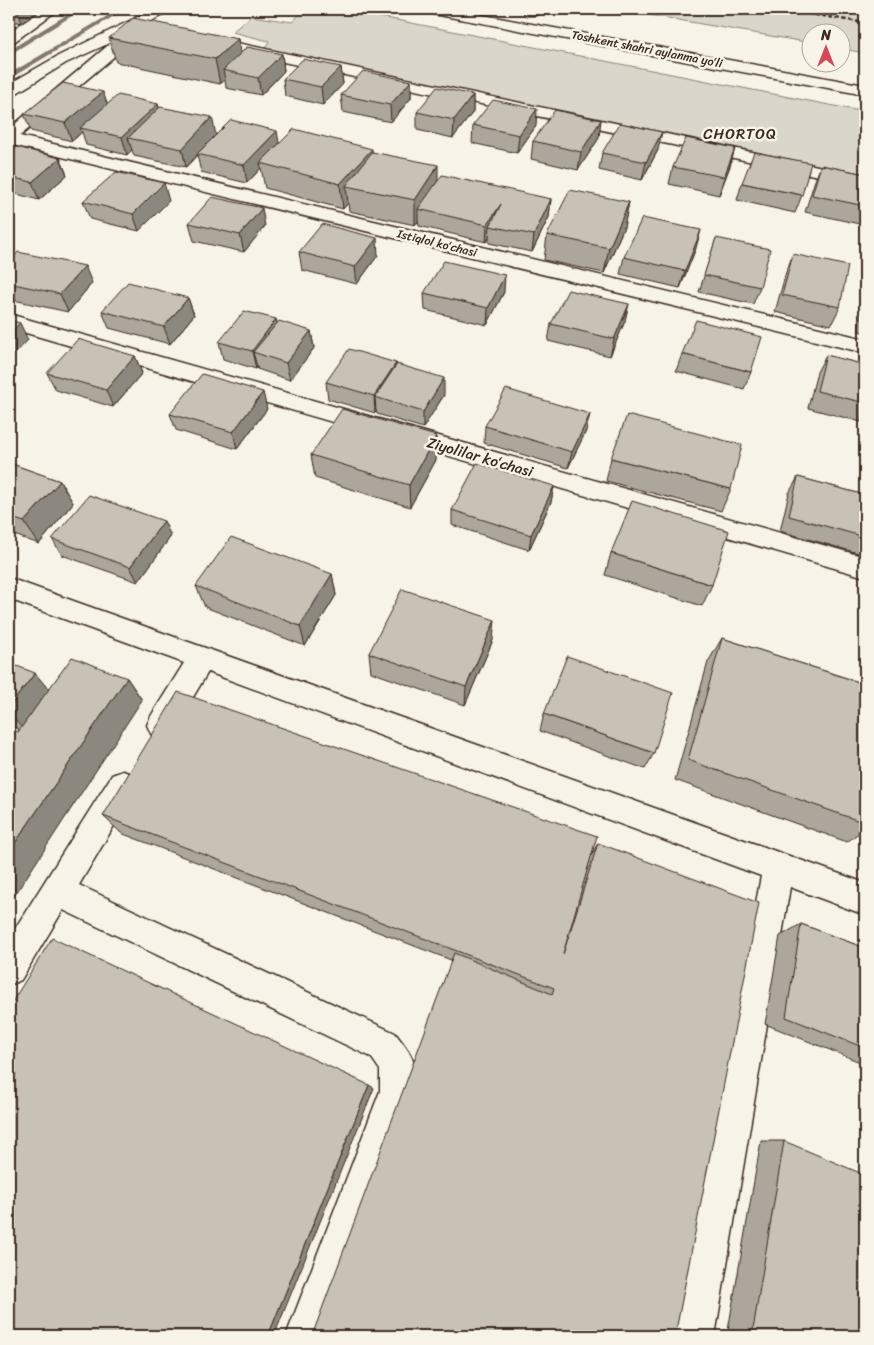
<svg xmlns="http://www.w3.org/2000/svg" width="874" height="1345" viewBox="0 0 874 1345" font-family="Sriracha,sans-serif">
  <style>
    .green { fill: #dbd6cb; stroke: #8b8074 }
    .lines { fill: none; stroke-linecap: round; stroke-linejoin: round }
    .stream { fill: #84786c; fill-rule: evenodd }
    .minor-casing { stroke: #3b2a1e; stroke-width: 3 }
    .highway-casing { stroke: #3b2a1e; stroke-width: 3 }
    .path { stroke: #3b2a1e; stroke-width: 2; stroke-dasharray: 2.5 2.5; stroke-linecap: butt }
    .minor { fill: #f7f3e8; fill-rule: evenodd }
    .highway { fill: #f7f3e8; fill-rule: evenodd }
    .rail { stroke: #3b2a1e; stroke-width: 2.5; stroke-dasharray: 4.5 2.5; stroke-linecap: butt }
    .wall { fill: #aca69d; stroke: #3b2a1e }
    .shaded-wall { fill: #8c877f; stroke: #3b2a1e }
    .building { fill: #c8c1b6; stroke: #3b2a1e }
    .labels { text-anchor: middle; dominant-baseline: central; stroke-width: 5; stroke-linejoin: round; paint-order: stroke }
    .far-street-label { font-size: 12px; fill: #3b2a1e; stroke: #f7f3e8 }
    .far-quarter-label { font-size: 15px; letter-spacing: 1px; fill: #3b2a1e; stroke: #f7f3e8 }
    .street-label { font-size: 15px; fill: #3b2a1e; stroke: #f7f3e8 }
  </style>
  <rect width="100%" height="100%" fill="#f7f3e8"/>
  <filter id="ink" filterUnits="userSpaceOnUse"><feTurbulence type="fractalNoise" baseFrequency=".02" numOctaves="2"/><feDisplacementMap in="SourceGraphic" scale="10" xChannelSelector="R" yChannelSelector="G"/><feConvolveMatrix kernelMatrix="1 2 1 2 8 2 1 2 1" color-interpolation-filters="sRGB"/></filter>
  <g filter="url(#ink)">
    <path class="green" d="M305 9H340L865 112V175L263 52 269 41 232 32 251 16 292 22Z
      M615 9H865V53L842 49V32H812L811 43Z"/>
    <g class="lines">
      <path class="stream" d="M76 9H83L9 55V50Z
        M119 9H126L9 79V74Z"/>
      <defs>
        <path id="minor" d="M43 9H59L14 42 9 43V32Z
          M154 9H171L144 26 142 30 136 31 117 54 20 136 865 339V353L9 144V129L112 42 66 63 15 94 9 96V84L56 57Z
          M526 9H540L536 15H526L524 12Z
          M204 36 865 176V186L199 44 196 41 199 38Z
          M9 314 865 557V577L9 328Z
          M9 578 865 883V915L790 887 715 1336H675L761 876 208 672 171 734 161 738 151 734 147 725 151 716 184 663 9 599Z
          M123 771 134 775 138 785 79 885 395 1033C414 1057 416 1061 416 1091L326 1336H286L380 1091V1070L371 1057 63 910 21 980 9 985V938L112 775Z"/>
        <path id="highway" d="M421 9H450L865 85V95L428 13 423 12Z"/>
      </defs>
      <use href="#minor" class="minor-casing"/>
      <use href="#highway" class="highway-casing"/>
      <path class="path" d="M657 13 659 9"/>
      <use href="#minor" class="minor"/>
      <use href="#highway" class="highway"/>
      <path class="rail" d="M780 9 865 23"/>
    </g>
    <path class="wall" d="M9 9H43L22 23 9 20Z
      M109 38 238 39 240 54H282L284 71 261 95 226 88 225 80 220 84 116 62Z
      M341 67 343 84 323 105 285 96 283 79Z
      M411 81V98L391 122 343 112 341 95Z
      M473 95V112L453 138 417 130V112Z
      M107 104H158L159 108 216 135 207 144H279L372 152 438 181 551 199 549 217 532 252 489 243V238L486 242 419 226 418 221 415 225 349 211 348 203 343 209 265 188 261 168 247 183 201 172 197 155 186 167 134 156 132 150 127 155 86 145 82 132 72 141 31 131 24 114Z
      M473 125 536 126 517 153 472 143Z
      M599 138 578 170 531 159 533 141Z
      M735 148 730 166 719 195 669 184 673 167Z
      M658 150 642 180 599 170 602 153Z
      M9 154 60 158 67 175 39 200 9 192Z
      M821 165 865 174V223L864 225 805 212 814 183Z
      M742 183 802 195 795 213 737 200Z
      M83 201H169L139 231 90 219Z
      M629 202 624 227 604 273 544 260 547 235Z
      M189 223 265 226 244 252 194 241Z
      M716 238 760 287 753 304 699 292Z
      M696 248 680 288 620 274 624 257Z
      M299 252 378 255 357 284 302 270Z
      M793 254 840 307 831 325 775 312 786 272Z
      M9 262 92 283 68 312 9 299Z
      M865 286V333L859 331 863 291Z
      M504 292 487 325 425 310 424 293Z
      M188 298 194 315 170 344 109 328 102 311Z
      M276 319 277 324 311 331 314 348 290 380 257 369V367L256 369 223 359 219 342Z
      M625 321 610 356 548 341 551 324Z
      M682 354 751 372 744 389 676 371Z
      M826 355 865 365V423L808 408 817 372Z
      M135 356 142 373 113 407 56 390 47 373Z
      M396 363V366L444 395 423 428 377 414 376 411 375 413 328 399 326 382Z
      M267 409 237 449 176 430 170 414Z
      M485 426 586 431 568 468 484 443Z
      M436 436V460L410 507 315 478 311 455Z
      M611 458 731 489 721 511 606 481Z
      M9 463 60 481 73 503 39 544 9 533Z
      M798 477 865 495V555L780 531 789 493Z
      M554 486 551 502 529 550 452 525V510Z
      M171 536 138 582 62 555 52 539Z
      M611 553 712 585 702 606 605 575Z
      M332 574 336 595 305 646 205 607 196 586Z
      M722 638 865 684V828L847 842 675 780 708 662Z
      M493 640 465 705 371 672 369 653Z
      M9 663 49 689 127 678 142 700 18 732 19 729 9 725Z
      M544 714 654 753 645 769 540 731Z
      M103 816 591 856 598 843 675 1336 451 960 121 833Z
      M801 924 865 948V1064L765 1024 780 936Z
      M761 1141H784L865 1336H727Z"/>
    <path class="shaded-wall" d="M17 9H43L22 23Z
      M238 39 242 63 223 70 225 80 220 84 215 59Z
      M282 54 284 71 261 95 258 78Z
      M341 67 343 84 323 105 321 87Z
      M411 81V98L391 122 390 105Z
      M103 92 109 109 80 128 82 132 72 141 65 123Z
      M473 95V112L453 138 454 120Z
      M158 104 163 121 128 138 132 150 127 155 122 137Z
      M537 109 536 126 517 153 519 135Z
      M212 117 216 135 186 167 182 149Z
      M601 120 599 138 578 170 581 152Z
      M277 131 280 148 260 163 261 168 247 183 244 165Z
      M662 132 658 150 642 180 646 162Z
      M735 148 730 166 719 195 724 177Z
      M372 149 374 173 346 186 348 203 343 209 340 184Z
      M60 158 67 175 39 200 32 182Z
      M438 165V190L418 209V221L415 225V200Z
      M164 183 169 201 139 231 133 214Z
      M551 199 549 217 532 252 534 235Z
      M629 202 624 227 604 273 609 248Z
      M501 204 490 226 489 238 486 242 487 225Z
      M262 208 265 226 244 252 240 235Z
      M701 230 696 248 680 288 685 271Z
      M377 238 378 255 357 284 355 267Z
      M85 266 92 283 68 312 60 294Z
      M505 275 504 292 487 325 488 308Z
      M188 298 194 315 170 344 164 327Z
      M629 304 625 321 610 356 614 339Z
      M276 319 280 336 253 352 257 367 256 369 252 351Z
      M20 323 28 340 9 360V334Z
      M311 331 314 348 290 380 286 363Z
      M135 356 142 373 113 407 106 390Z
      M396 363 397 380 375 397 376 411 375 413 374 396Z
      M444 378V395L423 428V412Z
      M263 392 267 409 237 449 233 432Z
      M590 414 586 431 568 468 572 452Z
      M436 436V460L410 507 409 485Z
      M60 481 73 503 39 544 24 522Z
      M554 486 551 502 529 550 531 535Z
      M164 521 171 536 138 582 130 567Z
      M332 574 336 595 305 646 300 626Z
      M495 620 493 640 465 705 466 687Z
      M35 673 54 696 27 733 9 714V707Z
      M127 678 142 700 9 904V852Z
      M369 1085 374 1088 274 1336H268Z"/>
    <path class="building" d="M133 18 238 39 215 59 109 38Z
      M247 47 282 54 258 78 223 70Z
      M303 59 341 67 321 87 283 79Z
      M363 71 411 81 390 105 341 95Z
      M63 83 103 92 65 123 24 114Z
      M437 87 473 95 454 120 417 112Z
      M118 95 158 104 122 137 80 128Z
      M493 100 537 109 519 135 473 125Z
      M160 107 212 117 182 149 128 138Z
      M555 110 601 120 581 152 533 141Z
      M231 120 277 131 244 165 197 154Z
      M620 123 662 132 646 162 602 153Z
      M294 129 372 149 340 184 260 163Z
      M686 138 735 148 724 177 673 167Z
      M17 147 60 158 32 182 9 177V154Z
      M372 152 438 165 415 200 346 186Z
      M754 152 811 163 802 195 742 183Z
      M821 165 865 174V206L812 195Z
      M116 172 164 183 133 214 83 201Z
      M442 175 551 199 534 235 490 226 501 204 487 225 418 209Z
      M570 190 629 202 609 248 547 235Z
      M212 197 262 208 240 235 189 223Z
      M642 218 701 230 685 271 624 257Z
      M322 224 377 238 355 267 299 252Z
      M716 238 770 249 760 287 704 275Z
      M18 252 85 266 60 294 9 283V262Z
      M793 254 848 266 840 307 782 295Z
      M444 261 505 275 488 308 424 293Z
      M128 282 188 298 164 327 102 311Z
      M568 290 629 304 614 339 551 324Z
      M244 311 276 319 252 351 219 342Z
      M9 320 20 323 9 334Z
      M696 320 762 337 751 372 682 354Z
      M279 321 311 331 286 363 253 352Z
      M78 339 135 356 106 390 47 373Z
      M349 349 396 363 374 396 326 382Z
      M826 355 865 365V403L817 391Z
      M397 364 444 378 423 412 375 397Z
      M202 374 263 392 233 432 170 414Z
      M506 389 590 414 572 452 485 426Z
      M342 409 436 436 409 485 311 455Z
      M627 415 742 445 731 489 611 458Z
      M9 463 60 481 24 522 9 517Z
      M477 463 554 486 531 535 452 510Z
      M798 477 865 495V537L789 516Z
      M89 495 164 521 130 567 52 539Z
      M632 501 729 531 712 585 611 553Z
      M231 537 332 574 300 626 196 586Z
      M402 589 495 620 466 687 369 653Z
      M722 638 865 684V823L688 760Z
      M567 656 673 693 654 753 544 714Z
      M72 657 127 678 9 852V728L18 732Z
      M9 663 35 673 9 707Z
      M178 692 597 836 563 954 598 843 759 903 675 1336H312L454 953 552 994 554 988 103 816Z
      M801 924 865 948V1048L786 1017Z
      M52 938 369 1085 268 1336H9V1007Z
      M784 1141 865 1175V1336H752Z"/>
  </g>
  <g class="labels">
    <g class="far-street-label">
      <text transform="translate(647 49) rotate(11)">Toshkent shahri aylanma yoʻli</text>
      <text transform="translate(437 243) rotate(14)">Istiqlol koʻchasi</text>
    </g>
    <g class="far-quarter-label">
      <text x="740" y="134">CHORTOQ</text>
    </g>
    <g class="street-label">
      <text transform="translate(480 457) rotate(16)">Ziyolilar koʻchasi</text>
    </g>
  </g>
  <rect width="874" height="1345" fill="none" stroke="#f7f3e8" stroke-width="30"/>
  <rect x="15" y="15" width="844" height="1315" fill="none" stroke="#3b2a1e" stroke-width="2" filter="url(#ink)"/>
  <g transform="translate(826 48)"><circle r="24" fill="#f7f3e8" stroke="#aca397"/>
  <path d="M0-4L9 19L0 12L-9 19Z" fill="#d1495b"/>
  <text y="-8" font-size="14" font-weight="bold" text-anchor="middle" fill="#3b2a1e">N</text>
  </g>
</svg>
